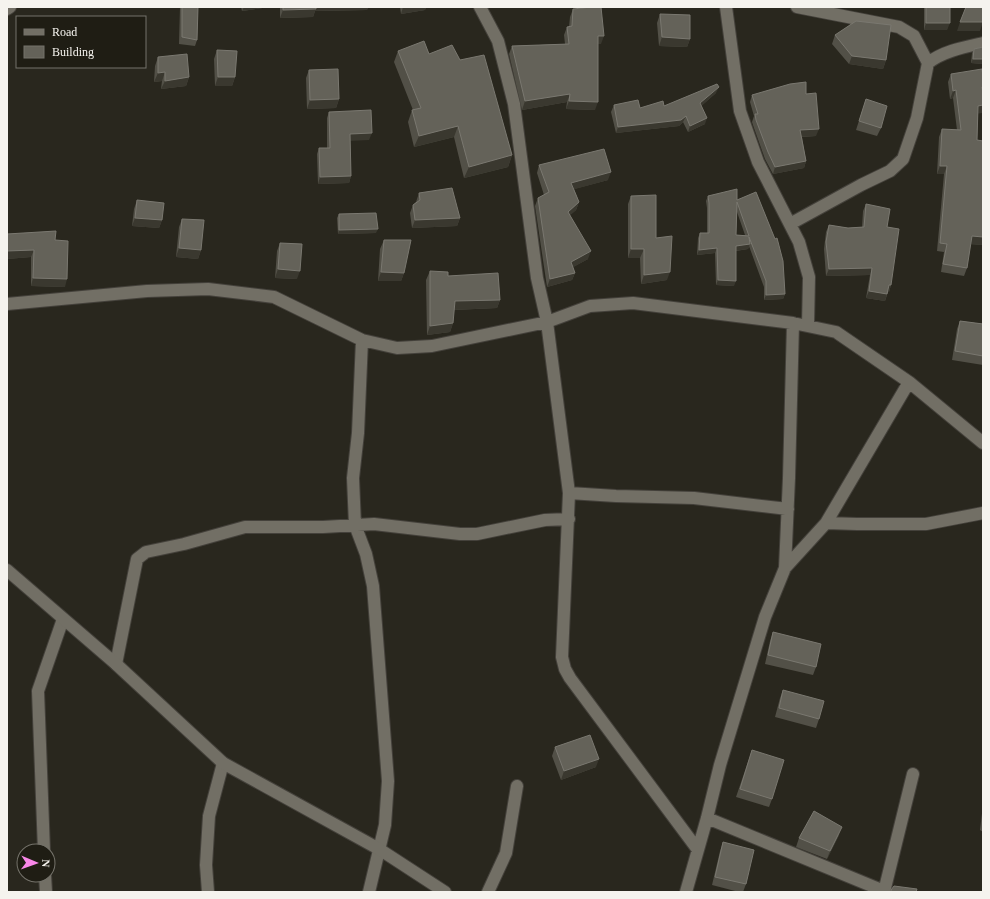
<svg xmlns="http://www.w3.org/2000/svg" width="990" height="899" viewBox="0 0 990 899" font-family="'Times New Roman',serif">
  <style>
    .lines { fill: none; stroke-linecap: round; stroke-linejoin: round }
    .street-casing { stroke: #44413b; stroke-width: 14 }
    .secondary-casing { stroke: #44413b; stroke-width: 14 }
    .street { stroke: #726f65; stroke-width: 12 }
    .secondary { stroke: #726f65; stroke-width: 12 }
    .wall { fill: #525047; fill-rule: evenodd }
    .shaded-wall { fill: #3a382f }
    .building { fill: #646259; stroke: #7a7870; fill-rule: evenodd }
  </style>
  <rect width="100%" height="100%" fill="#29271e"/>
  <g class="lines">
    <defs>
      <path id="street" d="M480 7 498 41 514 104 537 278 547 322 569 493 562 657 565 669 570 678 698 850
        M726 7 740 111 758 162 799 242 809 277 808 325
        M797 7 899 27 914 36 928 63
        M7 9 10 7
        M790 224 861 185 890 171 903 159 917 118 928 63C943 51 965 47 983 43
        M7 304 147 291 208 289 274 297 362 340 397 348 432 346 547 322 590 306 633 303 793 323 836 332 909 382 983 443
        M362 340 358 433 353 478 355 525 366 554 373 586 388 781 385 825 369 892
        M569 493 616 496 694 498 788 509
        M826 523 857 524H926L983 513
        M785 568 789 478 793 323
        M116 664 137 559 146 552 184 544 245 527H323L374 524 460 534H477L545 520 569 519
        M707 818 884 891
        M44 851 38 691 63 619
        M45 875 46 892
        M208 892 206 865 209 816 223 763
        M488 892 506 853 517 786
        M686 892 707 818 720 765 765 617 785 568 826 523 909 382
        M884 892 913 774"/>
      <path id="secondary" d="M7 570 116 664 223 763 379 849 445 892"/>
    </defs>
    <use href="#street" class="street-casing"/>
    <use href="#secondary" class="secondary-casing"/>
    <use href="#street" class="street"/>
    <use href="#secondary" class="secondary"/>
  </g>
  <path class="wall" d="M180 7H198L197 40 195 46 179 44Z
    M241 7H269L242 11Z
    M280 7H368L367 10 315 11 313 17 280 18Z
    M400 7H426L425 10 401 14Z
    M924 7H950L947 30H924Z
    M573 9 601 44H598L595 110 566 109 567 102 522 110 509 54 512 46 565 44 564 35 567 27H569L570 17Z
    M660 14 690 39 687 47 659 46 657 23Z
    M835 35 886 60 883 69 849 64 832 44Z
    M983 47V64L971 63 972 53 974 49Z
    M217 50 235 77 232 86H215L214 59Z
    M398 51 429 54 512 155 508 167 464 178 454 137 414 147 408 122 412 110H413L394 62Z
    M158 57 189 77 186 86 161 89 162 81 154 82 155 66Z
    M309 70 339 99 336 108 307 109 306 78Z
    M951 74 983 77 982 113H978L977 140 983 141V245L970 244 967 268 964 276 941 272 944 252 937 251 944 174H937L939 137 942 129 957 130 953 98 950 99 948 82Z
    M716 93 701 106 705 124 688 132 683 122 679 126 616 133 611 112 614 105 640 108 664 106Z
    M806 94 816 136 802 137 806 161 804 168 773 174 765 159 754 128 752 122 754 116 750 102 752 95Z
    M866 99 881 128 877 136 856 130Z
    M329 112 369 140H350L351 176 349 183 318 184 317 154 319 148H327V118Z
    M539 165 608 180 574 189 579 202 576 210 570 215 588 259 573 267 575 273 572 280 547 287 535 206 538 198 544 195 537 173Z
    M419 193 460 218 457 226 412 228 410 213 413 205 416 202Z
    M631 196 656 238 667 280 641 284 640 258H628V204Z
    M708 196 737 200 785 294 783 299 764 300V287L749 246 748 249 736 251 734 286 716 285 715 253 697 255 698 238 700 233H707V208L706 201ZM737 212 745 235H736Z
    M137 200 162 220 159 228 132 226 134 209Z
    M866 204 887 227 891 285 889 292H888L885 301 866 298 870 275 826 276 824 249 826 232 829 225 848 228 862 227 863 211Z
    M339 214 376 233 338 234 337 218Z
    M182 219 201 250 198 259 176 257 179 227Z
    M7 234 55 240 65 287 31 286V257L7 259Z
    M384 240 404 273 401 281H378L380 249Z
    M280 243 297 279 275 278 277 251Z
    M430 271 448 276 500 300 497 308 454 310 453 323 450 332 427 335 426 280Z
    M960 321 983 324V365L952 360 957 329Z
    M773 632 816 667 813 675 765 664 770 641Z
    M783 690 819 719 816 728 775 717 780 698Z
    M555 747 596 767 561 780 552 756Z
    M752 750 772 799 769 807 736 797Z
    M983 805V832L980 830Z
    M839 835 827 859 796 847 799 838Z
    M723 842 746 884 743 892H739L712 885 720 851Z"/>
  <path class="shaded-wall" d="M244 7H269L242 11Z
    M315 7H368L367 10 315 11 313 17 280 18 283 10Z
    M403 7H426L425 10 401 14Z
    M960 22H983L980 31H957Z
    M926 23H950L947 30H924Z
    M598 36H604L601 44H595Z
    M662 37 690 39 687 47 659 46Z
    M852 56 886 60 883 69 849 64Z
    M973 59H983V64L971 63Z
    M165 72 162 81 154 82 158 73Z
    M189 77 186 86 161 89 165 81Z
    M218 77H235L232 86H215Z
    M719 87 716 93 697 110 700 103Z
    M956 90 953 98 950 99 953 91Z
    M570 94 567 102 522 110 525 101Z
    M339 99 336 108 307 109 310 100Z
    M569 101 598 102 595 110 566 109Z
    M983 105V109L982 113 976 114 978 106Z
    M686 116 683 122 679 126 616 133 618 127Z
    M707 118 705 124 688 132 690 126Z
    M458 126 454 137 414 147 419 136Z
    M819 129 816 136 798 137 800 130Z
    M372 133 369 140 348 141 350 134Z
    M512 155 508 167 464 178 469 167Z
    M806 161 804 168 773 174 775 167Z
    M940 166H947L944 174H937Z
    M611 172 608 180 568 191 571 183Z
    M351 176 349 183 318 184 320 177Z
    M579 202 576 210 565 220 568 212Z
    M135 218 162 220 159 228 132 226Z
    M460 218 457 226 412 228 415 220Z
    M378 229 376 233 338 234 339 230Z
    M972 236 983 237V245L969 244Z
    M750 244 748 249 734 251 736 246Z
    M179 248 201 250 198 259 176 257Z
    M717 248 715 253 697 255 699 250Z
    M631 249H644L640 258H628Z
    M34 250 31 257 7 259V251Z
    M591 251 588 259 568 270 571 262Z
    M872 268 870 275 826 276 829 269Z
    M278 269 300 271 297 279 275 278Z
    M381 272 404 273 401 281H378Z
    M670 272 667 280 641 284 644 275Z
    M575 273 572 280 547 287 550 279Z
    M33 278 67 279 65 287 31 286Z
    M718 280 736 281 734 286 716 285Z
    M889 285H891L889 292H886Z
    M869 291 887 294 885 301 866 298Z
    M785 294 783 299 764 300 766 295Z
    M500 300 497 308 452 310 455 301Z
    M453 323 450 332 427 335 430 326Z
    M599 759 596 767 561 780 564 771Z
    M842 827 839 835 827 859 830 851Z"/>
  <path class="building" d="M182 7H198L197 40 182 37Z
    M283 7H316V9L283 10Z
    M591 7H601L604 36H598V102L569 101 570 94 525 101 512 46 569 44 567 27 572 26 573 9Z
    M926 7H950V23H926Z
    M966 7H983V22H960Z
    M660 14 690 15V39L662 37Z
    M856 21 891 25 886 60 852 56 835 35Z
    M424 41 429 54 452 45 460 60 484 55 512 155 469 167 458 126 419 136 412 110 421 108 398 51Z
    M983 47V59H973L974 49Z
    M217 50 237 51 235 77H218Z
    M187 54 189 77 165 81V72L158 73V57Z
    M338 69 339 99 310 100 309 70Z
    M982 69 983 77V87H982L983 94V105L978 106 977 140 983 141V237L972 236 967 268 943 264 947 244 940 243 947 166H940L942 129 961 130 956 90 953 91 951 74Z
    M806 82V94L816 93 819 129 800 130 806 161 775 167 768 152 756 120 755 114H758L752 95 790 84Z
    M717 84 719 87 700 103 707 118 690 126 686 116 681 120 618 127 614 105 638 100 640 108 663 101 664 106Z
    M866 99 887 106 881 128 859 121Z
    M371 110 372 133 350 134 351 176 320 177 319 148H330L329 112Z
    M604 149 611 172 571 183 579 202 568 212 591 251 571 262 575 273 550 279 538 198 549 192 539 165Z
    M452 188 460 218 415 220 413 205 420 200 419 193Z
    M737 189V200L756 192 775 239 777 238 783 261 785 294 766 295V281L749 237 750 244 736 246V281L718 280 717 248 699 250 700 233H709V203L708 196ZM737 202 749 236 736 235Z
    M656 195V238L672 236 670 272 644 275V249H631V196Z
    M137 200 164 203 162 220 135 218Z
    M866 204 890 209 887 227 899 229 891 285H889L887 294 869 291 872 268 829 269 826 242 829 225 848 228 864 227Z
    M376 213 378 229 339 230V214Z
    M182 219 204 220 201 250 179 248Z
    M56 231 55 240 68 241 67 279 33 278 34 250 7 251V234Z
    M384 240H411L404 273 381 272Z
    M280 243 302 244 300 271 278 269Z
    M430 271 448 272V276L498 273 500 300 455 301 453 323 430 326Z
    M960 321 983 324V356L955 351Z
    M773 632 821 644 816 667 768 655Z
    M783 690 824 701 819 719 779 708Z
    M590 735 599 759 564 771 555 747Z
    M752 750 784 760 772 799 740 789Z
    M814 811 842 827 830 851 799 838Z
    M723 842 754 850 746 884 715 877Z
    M894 886 917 889 916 892H891V890Z"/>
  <rect width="990" height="899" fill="none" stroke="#f5f3ee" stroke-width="16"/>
  <rect x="16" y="16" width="130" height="52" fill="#1f1d14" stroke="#75736b"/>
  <rect x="24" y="29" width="20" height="6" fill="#726f65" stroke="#75736b"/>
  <text x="52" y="36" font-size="12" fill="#f5f3ee">Road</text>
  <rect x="24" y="46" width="20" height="12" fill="#646259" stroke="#75736b"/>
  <text x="52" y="56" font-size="12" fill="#f5f3ee">Building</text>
  <g transform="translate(36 863) rotate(92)"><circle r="19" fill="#1f1d14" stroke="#75736b"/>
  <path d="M0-3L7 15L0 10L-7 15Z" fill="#f987e9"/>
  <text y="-6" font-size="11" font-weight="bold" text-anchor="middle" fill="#f5f3ee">N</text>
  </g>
</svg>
